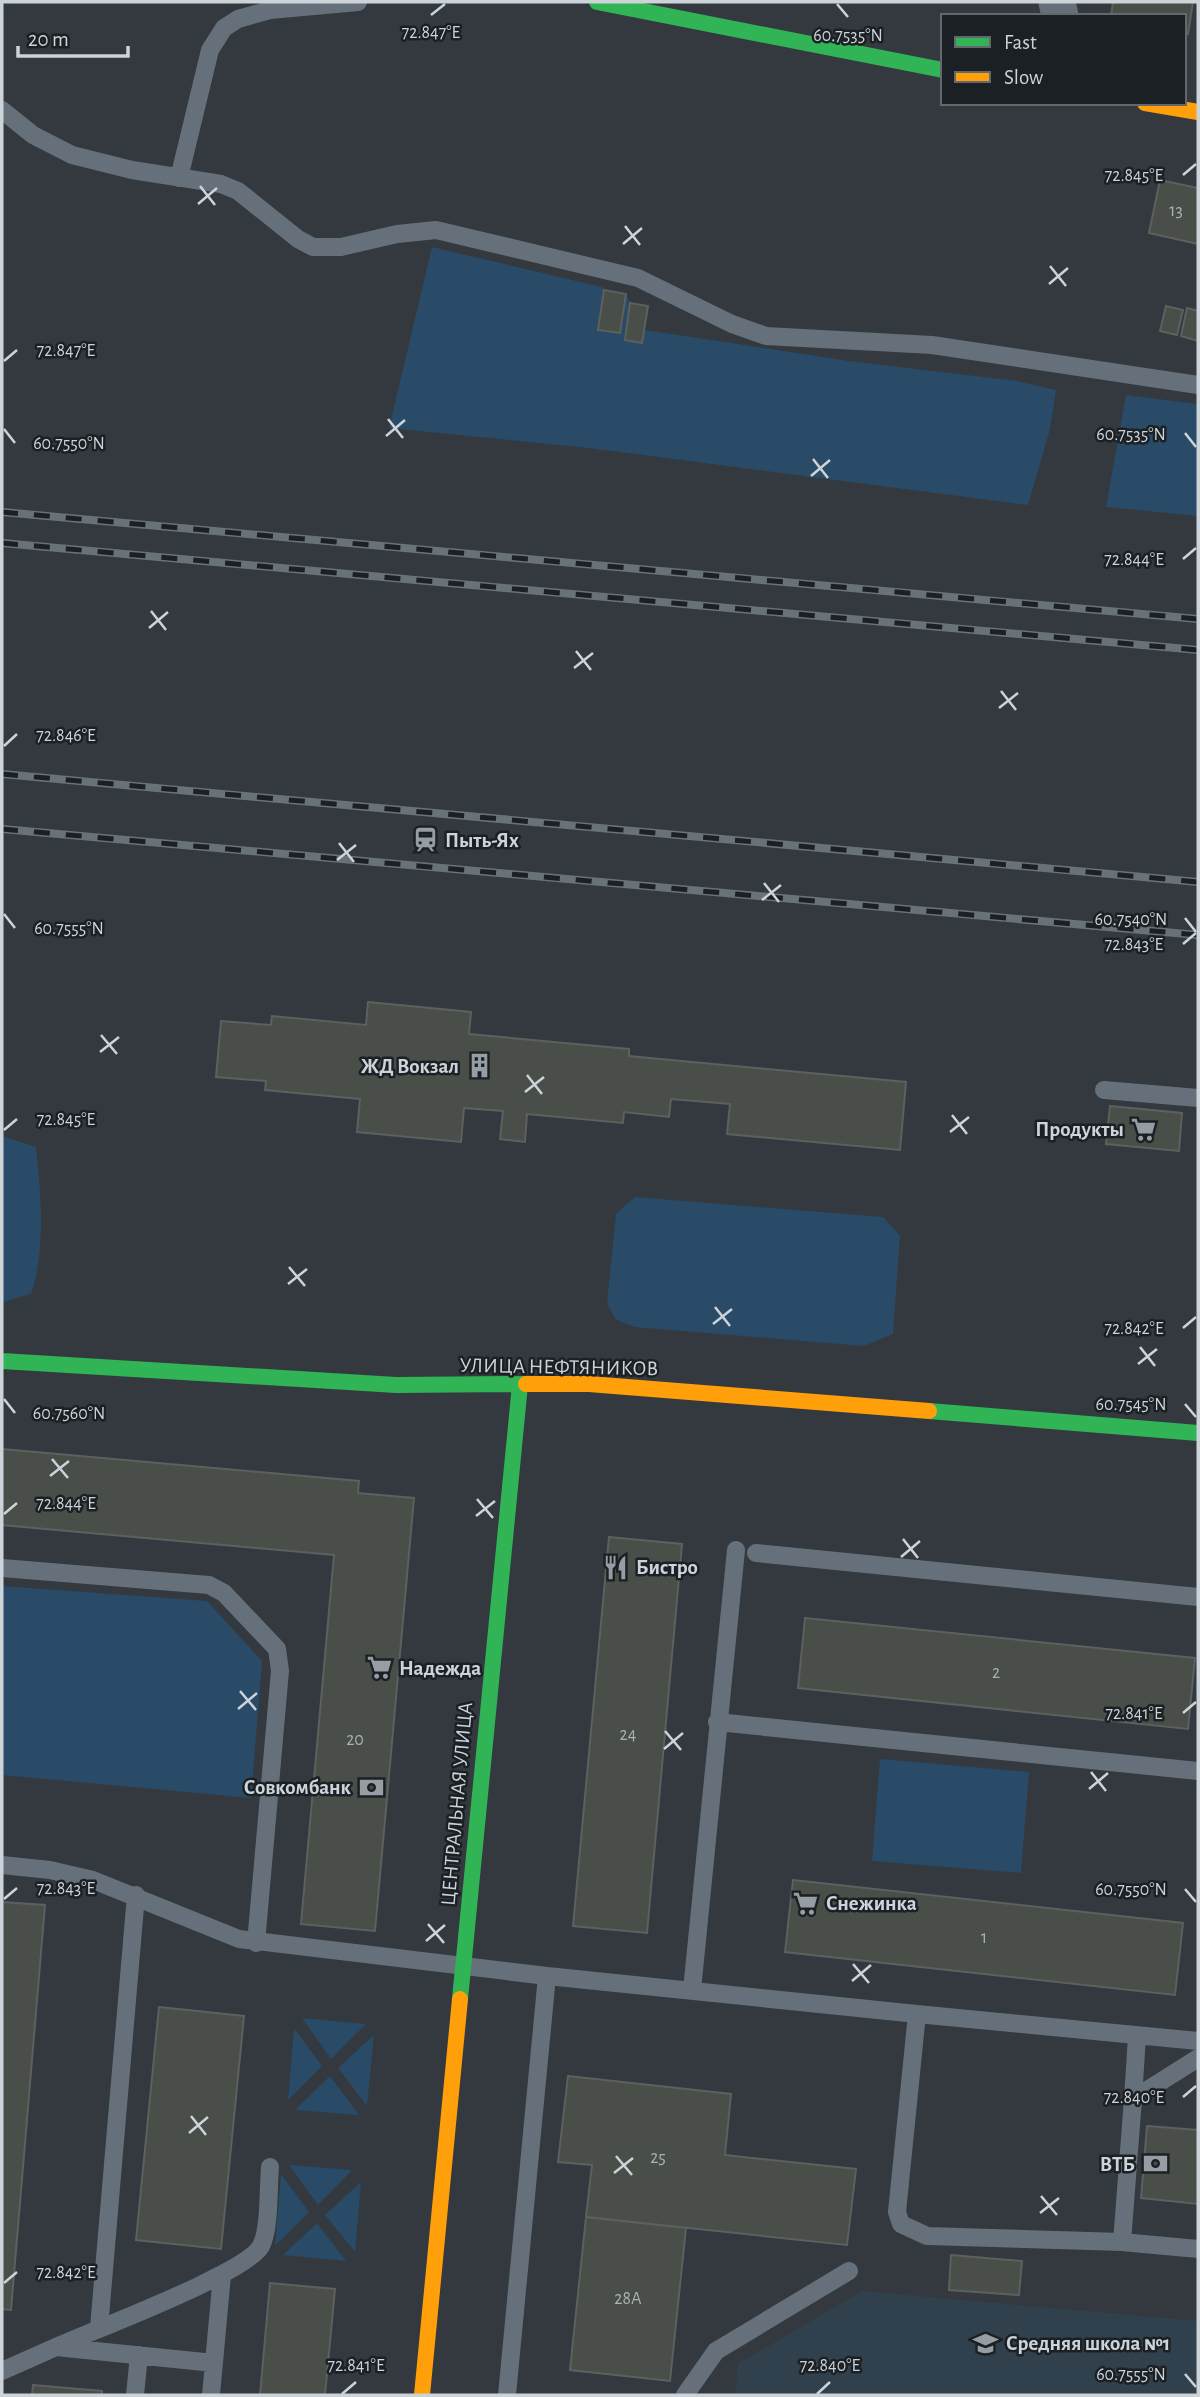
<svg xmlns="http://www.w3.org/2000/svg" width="1200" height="2397" viewBox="0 0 1200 2397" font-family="'Alegreya Sans',sans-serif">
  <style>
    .built { fill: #31404d }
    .green { fill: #294b67 }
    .building { fill: #494e48; stroke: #5c605f; stroke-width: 2 }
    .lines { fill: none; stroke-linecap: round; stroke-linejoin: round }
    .lane { stroke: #65707a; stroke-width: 18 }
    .street { stroke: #65707a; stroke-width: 37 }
    .fast { stroke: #30b455; stroke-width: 16 }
    .slow { stroke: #ff9f0a; stroke-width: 16 }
    .rail-casing { stroke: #6a7279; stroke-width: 8 }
    .rail { stroke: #1b2024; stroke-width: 5; stroke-dasharray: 16; stroke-linecap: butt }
    .ticks { fill: none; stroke: #ccd3d9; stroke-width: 2.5 }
    .labels { text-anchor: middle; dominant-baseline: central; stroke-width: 5; stroke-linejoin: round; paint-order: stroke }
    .number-label { font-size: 18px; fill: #abb2b5 }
    .poi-label { font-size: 21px; font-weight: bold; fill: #ccd3d9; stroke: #1b2024; text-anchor: start }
    .street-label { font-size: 21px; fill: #ccd3d9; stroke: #1b2024 }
    .ticks-label { font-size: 18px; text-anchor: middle; fill: #ccd3d9; stroke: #1b2024; stroke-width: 5; stroke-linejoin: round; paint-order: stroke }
  </style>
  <rect width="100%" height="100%" fill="#33393e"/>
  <path class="built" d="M862 2291 1198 2321V2395H735L738 2364Z"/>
  <path class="green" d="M432 247 602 287 604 290 598 330 620 333 626 294 630 303 625 340 642 343 645 330 849 361 1017 381 1056 390 1050 429 1028 505 589 448 389 428Z
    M1126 395 1198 404V516L1106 507Z
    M2 1136 36 1147C41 1193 46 1250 31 1294L2 1302Z
    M635 1197 883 1217 900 1236 893 1334 864 1346 634 1327 615 1319 607 1303 616 1214Z
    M2 1586 207 1601 262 1661 251 1798 2 1775Z
    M880 1759 1029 1772 1021 1873 872 1861Z
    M302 2018 366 2024 331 2059Z
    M294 2028 322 2066 288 2100Z
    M374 2035 367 2106 338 2068Z
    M330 2076 359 2115 295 2110Z
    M289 2165 352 2170 318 2205Z
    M281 2174 309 2212 275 2246Z
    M361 2182 355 2252 325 2215Z
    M317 2223 346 2261 283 2255Z"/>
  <path class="building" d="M1113 2H1193L1188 34 1184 33V16H1111Z
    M1160 180 1198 188V244L1149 233Z
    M604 290 626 294 620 333 598 330Z
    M630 303 648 306 642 343 625 340Z
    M1166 306 1183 310 1177 335 1160 331Z
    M1187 308 1198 311V341L1181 336Z
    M368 1002 471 1012 469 1034 629 1049V1056L906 1082 900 1150 727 1134 730 1104 671 1099 669 1117 624 1112 623 1123 527 1114 525 1142 500 1139 503 1111 464 1108 461 1142 357 1132 360 1099 265 1090 266 1081 216 1077 221 1021 271 1025 272 1016 366 1025Z
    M1110 1106 1182 1113 1179 1151 1106 1144Z
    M2 1449 359 1481 358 1493 414 1498 375 1931 301 1924 334 1555 2 1525Z
    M609 1537 682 1544 647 1933 573 1926Z
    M805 1618 1195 1658 1188 1729 798 1688Z
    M793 1880 1183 1923 1175 1995 785 1952Z
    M2 1902 45 1905 11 2310 2 2309Z
    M159 2007 244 2016 221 2249 136 2240Z
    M568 2076 731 2094 725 2155 856 2169 847 2245 586 2217 592 2165 558 2162Z
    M1147 2126 1198 2130V2204L1141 2198Z
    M586 2217 686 2228 670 2381 570 2370Z
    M951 2255 1022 2261 1019 2295 949 2290Z
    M270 2283 335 2289 325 2395H260Z
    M33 2385 102 2391V2395H32Z"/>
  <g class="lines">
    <path class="lane" d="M2 110 33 135 72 155 132 170 221 184 238 191 298 239 313 247H341L397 234 436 230 638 278 732 324 766 336 932 345 1198 385
      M179 178 210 50 224 28 238 19 270 10 358 2
      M1104 1090 1198 1098
      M756 1553 1198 1597
      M2 1568 209 1585 224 1593 277 1649 280 1671 256 1943
      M717 1722 1198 1771
      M2 1865 50 1870 93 1880 239 1939 547 1976 507 2395
      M547 1976 917 2014 897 2212 901 2224 927 2236 1122 2242 1198 2249
      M692 1990 736 1550
      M917 2014 1198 2041
      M1133 2099 1137 2036
      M1122 2242 1133 2099 1198 2058
      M99 2328 136 1895
      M56 2347C91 2331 247 2273 261 2246 270 2229 268 2188 270 2167
      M2 2371 56 2347 214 2363
      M135 2395 139 2355
      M211 2395 222 2275
      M685 2395 716 2351 849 2271"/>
    <path class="street" d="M1057 2 1060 16"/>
    <path class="fast" d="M597 2 943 70
      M2 1361 396 1385 526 1384
      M929 1411 1198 1433
      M460 1999 520 1385"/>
    <path class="slow" d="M1145 103 1198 112
      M526 1384H589L929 1411
      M422 2395 460 1999"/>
    <defs>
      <path id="rail" d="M2 512 1198 619
        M2 543 1198 650
        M2 774 1198 882
        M2 829 1198 935"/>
    </defs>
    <use href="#rail" class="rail-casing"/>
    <use href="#rail" class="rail"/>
  </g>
  <path class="ticks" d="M837 4 848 17M431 15 445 4M1183 175 1196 164M200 186 215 205M198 204 217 188M625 226 640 245M623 244 642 228M1050 266 1066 286M1049 284 1068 268M4 361 17 350M388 419 403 438M4 429 15 443M1185 433 1196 447M386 436 405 420M813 459 828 478M811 476 830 460M1183 559 1196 548M151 611 166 630M149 628 168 612M576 651 591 670M574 668 593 653M1001 691 1016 710M999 708 1018 693M4 746 17 734M339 843 354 862M337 860 356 845M764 883 779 902M762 900 781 885M4 914 15 928M1185 918 1196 932M1183 944 1196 933M101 1035 117 1054M100 1052 119 1037M527 1075 542 1094M525 1092 544 1077M952 1115 967 1134M4 1130 17 1119M950 1132 969 1117M289 1267 305 1286M288 1284 307 1269M715 1307 730 1326M713 1324 732 1309M1183 1328 1196 1317M1140 1347 1155 1366M1138 1364 1157 1349M4 1399 15 1413M1185 1404 1196 1417M52 1459 68 1478M50 1476 69 1461M477 1499 493 1518M4 1514 17 1503M476 1516 495 1501M903 1539 918 1558M901 1557 920 1541M240 1691 256 1710M238 1709 257 1693M1183 1713 1196 1702M665 1731 681 1750M664 1749 683 1733M1091 1772 1106 1791M1089 1789 1108 1773M1185 1889 1196 1902M4 1899 17 1888M428 1924 444 1943M426 1941 445 1925M853 1964 869 1983M852 1981 871 1965M1183 2097 1196 2086M191 2116 206 2135M189 2133 208 2117M616 2156 632 2175M614 2173 633 2158M1041 2196 1057 2215M1040 2213 1059 2198M4 2283 17 2272M1185 2374 1196 2387M342 2394 356 2382M817 2394 830 2382"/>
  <defs>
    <symbol id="station-bare" viewBox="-9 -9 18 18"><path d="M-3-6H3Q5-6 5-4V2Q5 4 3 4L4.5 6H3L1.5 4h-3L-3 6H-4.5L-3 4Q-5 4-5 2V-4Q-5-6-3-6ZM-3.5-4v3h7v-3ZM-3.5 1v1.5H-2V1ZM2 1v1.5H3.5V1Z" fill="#969da3" stroke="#1b2024" stroke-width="2.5" paint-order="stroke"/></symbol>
    <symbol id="building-bare" viewBox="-9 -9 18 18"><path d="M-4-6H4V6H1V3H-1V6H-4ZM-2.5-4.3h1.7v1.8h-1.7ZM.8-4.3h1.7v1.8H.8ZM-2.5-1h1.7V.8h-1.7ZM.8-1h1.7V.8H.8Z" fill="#969da3" stroke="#1b2024" stroke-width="2.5" paint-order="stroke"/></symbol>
    <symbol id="supermarket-bare" viewBox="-9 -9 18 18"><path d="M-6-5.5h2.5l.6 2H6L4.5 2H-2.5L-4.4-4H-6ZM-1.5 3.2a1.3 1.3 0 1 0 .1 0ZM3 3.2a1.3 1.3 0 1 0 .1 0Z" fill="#969da3" stroke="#1b2024" stroke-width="2.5" paint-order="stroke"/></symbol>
    <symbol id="restaurant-bare" viewBox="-9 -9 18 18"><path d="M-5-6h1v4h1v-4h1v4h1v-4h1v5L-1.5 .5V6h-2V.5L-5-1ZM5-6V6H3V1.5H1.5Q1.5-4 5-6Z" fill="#969da3" stroke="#1b2024" stroke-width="2.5" paint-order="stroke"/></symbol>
    <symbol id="bank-bare" viewBox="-9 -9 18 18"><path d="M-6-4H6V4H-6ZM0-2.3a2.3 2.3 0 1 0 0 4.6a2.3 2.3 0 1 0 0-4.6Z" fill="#969da3" stroke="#1b2024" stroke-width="2.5" paint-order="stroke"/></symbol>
    <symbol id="school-bare" viewBox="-9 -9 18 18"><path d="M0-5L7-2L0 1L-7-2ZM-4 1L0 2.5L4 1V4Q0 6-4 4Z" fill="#969da3" stroke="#1b2024" stroke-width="2.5" paint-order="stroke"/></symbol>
  </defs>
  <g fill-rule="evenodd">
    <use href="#station-bare" x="408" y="822" width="35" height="35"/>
    <use href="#building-bare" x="462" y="1048" width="35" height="35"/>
    <use href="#supermarket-bare" x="1126" y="1112" width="35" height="35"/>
    <use href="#restaurant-bare" x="598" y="1550" width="35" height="35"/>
    <use href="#supermarket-bare" x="362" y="1650" width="35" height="35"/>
    <use href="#bank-bare" x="354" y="1770" width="35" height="35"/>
    <use href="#supermarket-bare" x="788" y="1886" width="35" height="35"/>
    <use href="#bank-bare" x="1138" y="2146" width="35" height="35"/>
    <use href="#school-bare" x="968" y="2326" width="35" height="35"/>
  </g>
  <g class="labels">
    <g class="number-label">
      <text x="1176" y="211">13</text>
      <text x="996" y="1673">2</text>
      <text x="628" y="1735">24</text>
      <text x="355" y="1740">20</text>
      <text x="984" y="1938">1</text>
      <text x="658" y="2158">25</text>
      <text x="628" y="2299">28А</text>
    </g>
    <g class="poi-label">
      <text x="445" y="840">Пыть-Ях</text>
      <text x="459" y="1066" text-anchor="end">ЖД Вокзал</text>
      <text x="1124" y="1129" text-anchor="end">Продукты</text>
      <text x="636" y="1567">Бистро</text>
      <text x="399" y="1668">Надежда</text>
      <text x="351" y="1787" text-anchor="end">Совкомбанк</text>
      <text x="826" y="1903">Снежинка</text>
      <text x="1135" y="2164" text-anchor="end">ВТБ</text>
      <text x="1006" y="2343">Средняя школа №1</text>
    </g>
    <g class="street-label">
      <text transform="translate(559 1367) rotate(1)">УЛИЦА НЕФТЯНИКОВ</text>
      <text transform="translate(457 1804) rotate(-85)">ЦЕНТРАЛЬНАЯ УЛИЦА</text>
    </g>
  </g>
  <g class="ticks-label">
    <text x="431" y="38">72.847°E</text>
    <text x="848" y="41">60.7535°N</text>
    <text x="1134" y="181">72.845°E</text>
    <text x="66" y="356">72.847°E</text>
    <text x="1131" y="440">60.7535°N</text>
    <text x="69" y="449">60.7550°N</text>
    <text x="1134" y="565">72.844°E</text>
    <text x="66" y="741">72.846°E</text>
    <text x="1131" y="925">60.7540°N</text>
    <text x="69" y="934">60.7555°N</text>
    <text x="1134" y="950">72.843°E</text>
    <text x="66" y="1125">72.845°E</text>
    <text x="1134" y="1334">72.842°E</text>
    <text x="1131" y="1410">60.7545°N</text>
    <text x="69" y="1419">60.7560°N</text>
    <text x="66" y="1509">72.844°E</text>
    <text x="1134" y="1719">72.841°E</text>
    <text x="66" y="1894">72.843°E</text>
    <text x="1131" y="1895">60.7550°N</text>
    <text x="1134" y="2103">72.840°E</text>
    <text x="66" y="2278">72.842°E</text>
    <text x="356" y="2371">72.841°E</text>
    <text x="830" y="2371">72.840°E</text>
    <text x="1131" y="2380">60.7555°N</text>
  </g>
  <rect width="1200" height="2397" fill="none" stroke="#ccd3d9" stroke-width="7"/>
  <rect x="941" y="14" width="245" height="91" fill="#1b2024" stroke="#62686c" stroke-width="2"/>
  <rect x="955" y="37" width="35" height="10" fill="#30b455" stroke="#62686c" stroke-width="2"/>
  <text x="1004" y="49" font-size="21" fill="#ccd3d9">Fast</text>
  <rect x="955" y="72" width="35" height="10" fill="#ff9f0a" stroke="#62686c" stroke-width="2"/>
  <text x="1004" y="84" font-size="21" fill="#ccd3d9">Slow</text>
  <path d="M18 46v10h110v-10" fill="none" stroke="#ccd3d9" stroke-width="3.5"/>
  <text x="28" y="46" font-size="21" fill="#ccd3d9" stroke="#1b2024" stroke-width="5" paint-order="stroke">20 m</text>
</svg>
